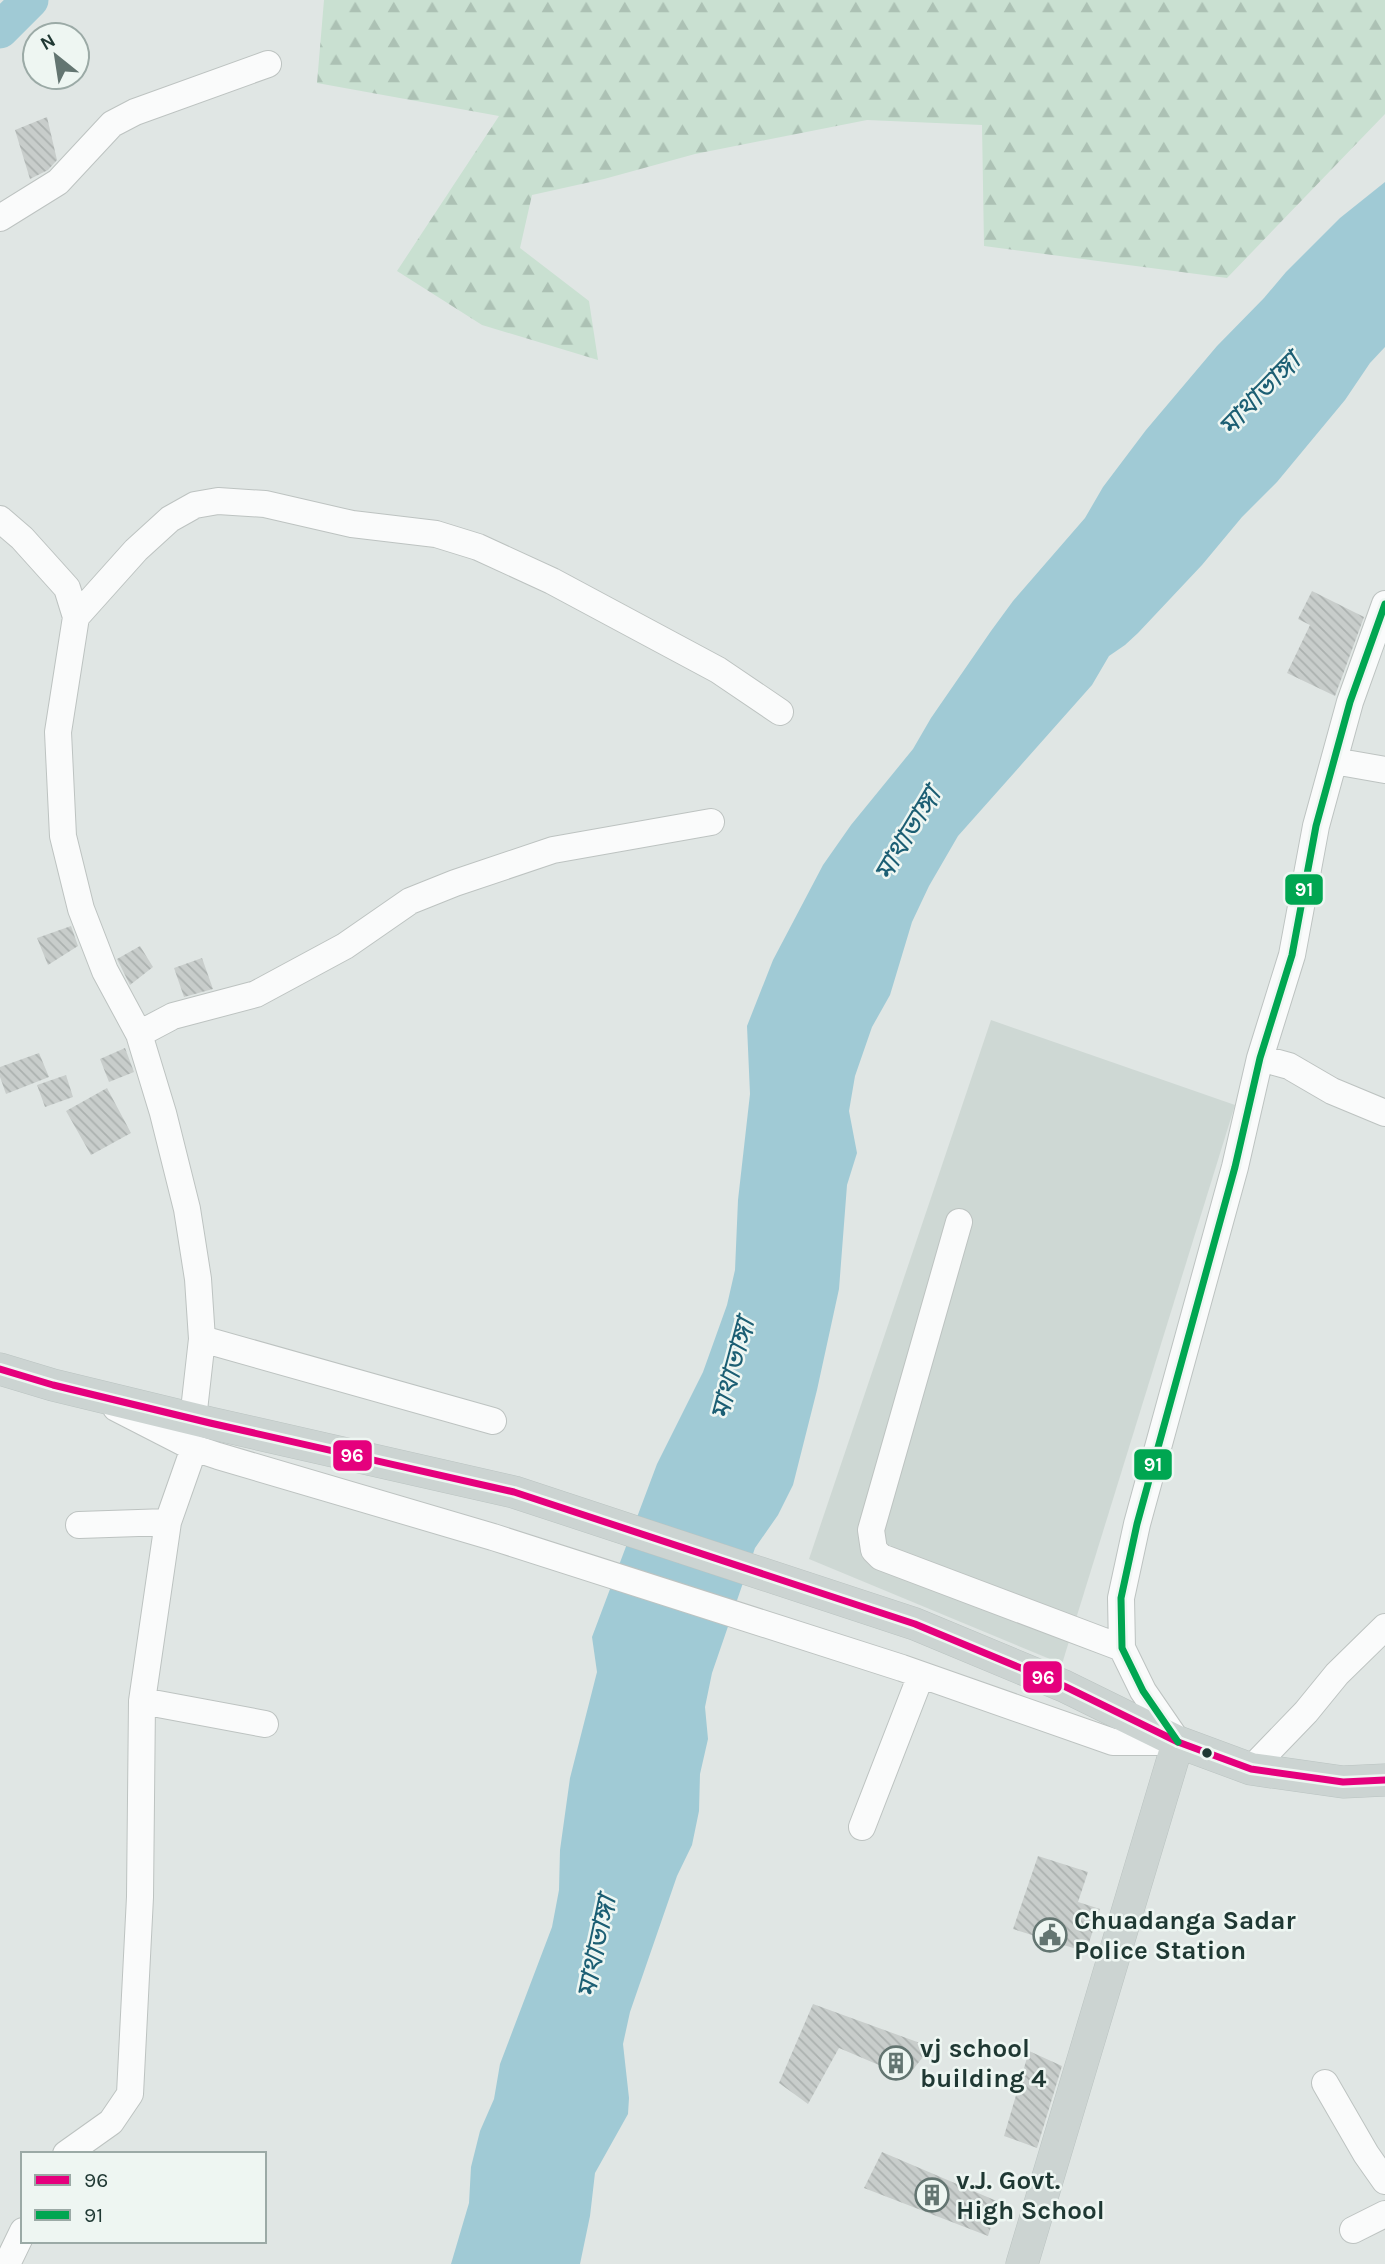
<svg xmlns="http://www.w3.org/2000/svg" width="1385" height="2264" viewBox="0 0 1385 2264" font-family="Karla,'Noto Sans Bengali',sans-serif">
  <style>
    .built { fill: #ced8d4 }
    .forest { fill: url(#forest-firs) }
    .water { fill: #a0cad5 }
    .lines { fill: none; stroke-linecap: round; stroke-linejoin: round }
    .river { stroke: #a0cad5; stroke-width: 37 }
    .building { fill: url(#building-back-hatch) }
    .minor-casing { stroke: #bdc3c1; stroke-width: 28 }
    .major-casing { stroke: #bac3c1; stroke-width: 33 }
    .minor { stroke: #fafbfb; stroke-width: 26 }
    .major { stroke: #ccd4d2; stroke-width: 32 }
    .bus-1-casing { stroke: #eef6f2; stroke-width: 12 }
    .bus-2-casing { stroke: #eef6f2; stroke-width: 12 }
    .bus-1 { stroke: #e5007d; stroke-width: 7 }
    .bus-2 { stroke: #00a651; stroke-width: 7 }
    .bus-dot { fill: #1f3833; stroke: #eef6f2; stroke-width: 2.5 }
    .labels { text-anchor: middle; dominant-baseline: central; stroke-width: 5; stroke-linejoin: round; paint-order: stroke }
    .poi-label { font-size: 26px; font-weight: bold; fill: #1f3833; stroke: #eef6f2; text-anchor: start }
    .water-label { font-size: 28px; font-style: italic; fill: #1b5e73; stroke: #eef6f2 }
    .line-badge { stroke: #eef6f2; stroke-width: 2.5 }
    .badge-label { font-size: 19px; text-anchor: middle; font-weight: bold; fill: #fff }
  </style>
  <defs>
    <pattern id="forest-firs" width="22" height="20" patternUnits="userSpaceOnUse" patternTransform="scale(1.75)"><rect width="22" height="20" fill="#c9e0d1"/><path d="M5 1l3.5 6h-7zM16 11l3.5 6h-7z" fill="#acc1b4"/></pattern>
    <pattern id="building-back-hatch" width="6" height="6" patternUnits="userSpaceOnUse" patternTransform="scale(1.75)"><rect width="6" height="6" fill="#c8cdcb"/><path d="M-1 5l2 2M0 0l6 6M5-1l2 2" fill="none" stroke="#abb1af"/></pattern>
  </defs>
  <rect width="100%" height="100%" fill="#e0e6e4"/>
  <path class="built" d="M991 1020 1235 1105 1062 1664 809 1559Z"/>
  <path class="forest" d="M324 0H1385V114L1227 278 984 246 982 125 867 120 695 154 604 179 532 195 520 248 589 301 598 360 482 325 397 271 499 116 317 83Z"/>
  <path class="water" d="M1385 182V347L1370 363 1345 400 1277 482 1242 517 1202 565 1138 633 1125 645 1109 656 1092 685 958 836 929 886 912 922 890 995 872 1027 855 1076 849 1111 857 1153 847 1185 839 1289 817 1390 793 1485 778 1515 755 1548 712 1673 705 1707 708 1739 700 1774 699 1811 692 1845 677 1876 630 2012 623 2044 629 2098 628 2114 595 2173 590 2216 580 2264H451L469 2203 471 2167 480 2131 494 2099 500 2064 552 1927 559 1890 560 1850 570 1778 597 1672 592 1637 657 1464 703 1372 727 1305 735 1270 738 1200 750 1094 747 1026 773 960 823 865 851 825 913 749 931 718 991 631 1013 601 1085 518 1103 487 1146 430 1217 346 1264 298 1286 272 1340 218Z"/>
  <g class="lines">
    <path class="river" d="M0 30 30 0"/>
  </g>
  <path class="building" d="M47 117 57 160 48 170 30 179 15 130Z
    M1312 591 1364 617 1335 696 1287 673 1310 625 1298 619Z
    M71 926 78 946 48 965 37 938Z
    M140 946 153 967 130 985 117 959Z
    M202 958 213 989 184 997 174 968Z
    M125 1048 134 1072 109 1082 100 1059Z
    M39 1053 49 1077 6 1094 0 1077V1067Z
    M66 1075 73 1097 45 1107 37 1085Z
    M107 1088 131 1133 91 1155 66 1111Z
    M1038 1856 1088 1872 1078 1902 1100 1909 1086 1952 1013 1929Z
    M813 2004 931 2047 907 2077 839 2048 808 2104 779 2083Z
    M1029 2051 1062 2066 1037 2148 1004 2136Z
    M882 2152 999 2202 988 2236 864 2188Z"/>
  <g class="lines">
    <defs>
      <path id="minor" d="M0 218 58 182 112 124 135 112 268 64
        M0 519 22 538 67 588 76 617 58 732 63 836 81 909 105 971 139 1034 163 1113 187 1209 198 1279 202 1339 193 1419
        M76 617 136 550 170 519 195 505 218 501 265 504 352 524 436 534 478 547 552 581 718 670 780 712
        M1334 761 1385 770
        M139 1034 173 1016 256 994 345 946 410 901 455 883 553 850 711 822
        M1260 1058 1289 1066 1332 1091 1385 1113
        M959 1222 871 1530 874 1550 881 1557 1122 1648
        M202 1339 493 1421
        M116 1408 194 1448 218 1456 493 1537 902 1668 1113 1742H1177
        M79 1525 168 1522
        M142 1701 265 1724
        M1178 1742 1143 1691 1122 1648 1121 1598 1137 1524 1235 1167 1260 1058 1292 955 1316 826 1350 702 1385 604
        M1251 1769 1306 1712 1337 1674 1385 1627
        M862 1827 921 1675
        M1325 2083 1366 2154 1385 2181
        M66 2154 111 2122 130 2094 140 1897 142 1701 168 1522 194 1448
        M1353 2230 1385 2214
        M7 2264 23 2231"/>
      <path id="major" d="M0 1369 53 1385 210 1423 514 1492 915 1624 1064 1686 1178 1742 1251 1769 1343 1782 1385 1780
        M1022 2264 1178 1742"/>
    </defs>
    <use href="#minor" class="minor-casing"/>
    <use href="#major" class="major-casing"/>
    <use href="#minor" class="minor"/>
    <use href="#major" class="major"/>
    <defs>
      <path id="bus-1" d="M0 1369 53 1385 210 1423 514 1492 915 1624 1064 1686 1178 1742 1251 1769 1343 1782 1385 1780"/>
      <path id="bus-2" d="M1178 1742 1143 1691 1122 1648 1121 1598 1137 1524 1235 1167 1260 1058 1292 955 1316 826 1350 702 1385 604"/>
    </defs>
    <use href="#bus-1" class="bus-1-casing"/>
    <use href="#bus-2" class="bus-2-casing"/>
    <use href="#bus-1" class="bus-1"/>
    <use href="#bus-2" class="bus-2"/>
  </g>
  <defs>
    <symbol id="civic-ring" viewBox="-11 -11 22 22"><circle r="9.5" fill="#eef6f2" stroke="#637571" stroke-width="1.5"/><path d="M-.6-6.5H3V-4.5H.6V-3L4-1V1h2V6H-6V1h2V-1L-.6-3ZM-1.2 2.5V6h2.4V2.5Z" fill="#637571"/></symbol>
    <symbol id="building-ring" viewBox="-11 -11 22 22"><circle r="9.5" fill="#eef6f2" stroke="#637571" stroke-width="1.5"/><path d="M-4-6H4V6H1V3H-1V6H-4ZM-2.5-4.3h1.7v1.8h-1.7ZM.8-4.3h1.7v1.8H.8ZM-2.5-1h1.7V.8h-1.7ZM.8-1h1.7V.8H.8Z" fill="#637571"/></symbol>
  </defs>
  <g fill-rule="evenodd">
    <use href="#civic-ring" x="1031" y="1916" width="38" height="38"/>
    <use href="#building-ring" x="877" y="2044" width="38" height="38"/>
    <use href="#building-ring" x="913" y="2176" width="38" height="38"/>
  </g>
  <circle class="bus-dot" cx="1207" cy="1753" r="6"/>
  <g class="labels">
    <g class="poi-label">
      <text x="1074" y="1920">Chuadanga Sadar<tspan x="1074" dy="30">Police Station</tspan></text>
      <text x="920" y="2048">vj school<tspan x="920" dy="30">building 4</tspan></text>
      <text x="956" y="2180">v.J. Govt.<tspan x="956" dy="30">High School</tspan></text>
    </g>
    <g class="water-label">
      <text transform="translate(1259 394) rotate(-46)">মাথাভাঙ্গা</text>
      <text transform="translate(907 834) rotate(-59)">মাথাভাঙ্গা</text>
      <text transform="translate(732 1369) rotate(-75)">মাথাভাঙ্গা</text>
      <text transform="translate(596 1947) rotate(-78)">মাথাভাঙ্গা</text>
    </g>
  </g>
  <g class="line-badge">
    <rect x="1284" y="873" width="40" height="33" rx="7" fill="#00a651"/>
    <rect x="332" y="1439" width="41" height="33" rx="7" fill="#e5007d"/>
    <rect x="1133" y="1448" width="40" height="33" rx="7" fill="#00a651"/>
    <rect x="1022" y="1660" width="41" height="34" rx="7" fill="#e5007d"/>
  </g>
  <g class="badge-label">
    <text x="1304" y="896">91</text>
    <text x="352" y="1462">96</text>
    <text x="1153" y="1471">91</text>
    <text x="1043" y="1684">96</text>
  </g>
  <rect x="21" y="2152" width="245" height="91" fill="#eef6f2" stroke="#9baaa6" stroke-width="2"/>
  <rect x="35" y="2175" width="35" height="10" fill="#e5007d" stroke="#9baaa6" stroke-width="2"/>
  <text x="84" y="2187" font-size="21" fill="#1f3833">96</text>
  <rect x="35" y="2210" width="35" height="10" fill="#00a651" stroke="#9baaa6" stroke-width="2"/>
  <text x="84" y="2222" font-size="21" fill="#1f3833">91</text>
  <g transform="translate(56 56) rotate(330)"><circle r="33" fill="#eef6f2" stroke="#9baaa6" stroke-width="2"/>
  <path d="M0-5L12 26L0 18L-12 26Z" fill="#637571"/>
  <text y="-10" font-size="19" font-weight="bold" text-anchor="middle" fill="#1f3833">N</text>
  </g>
</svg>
